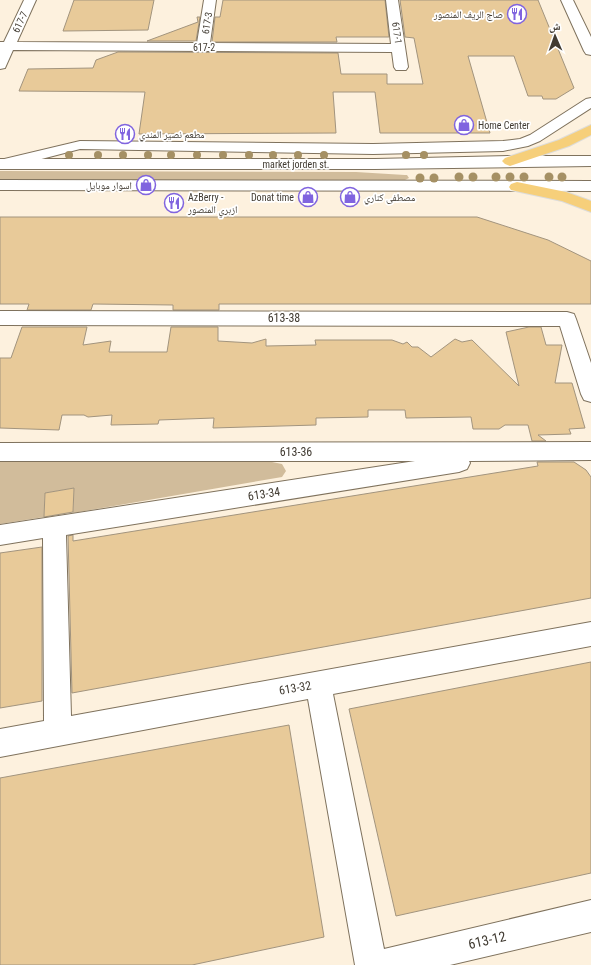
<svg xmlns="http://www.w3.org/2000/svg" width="591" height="965" viewBox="0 0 591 965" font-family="'Roboto Condensed','Noto Naskh Arabic',sans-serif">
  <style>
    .green { fill: #d1bc9b }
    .building { fill: #e8ca99; stroke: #a2947e }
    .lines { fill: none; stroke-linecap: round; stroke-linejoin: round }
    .minor-casing { stroke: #7f725d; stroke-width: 2 }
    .secondary-casing { stroke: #7f725d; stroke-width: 2 }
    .primary-casing { stroke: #dddcda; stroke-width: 2 }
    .minor { fill: #fff; fill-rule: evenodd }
    .secondary { fill: #fff; fill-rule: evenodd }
    .primary { fill: #f6cf7a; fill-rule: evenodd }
    .tree { fill: #a59064 }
    .labels { text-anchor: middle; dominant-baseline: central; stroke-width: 3.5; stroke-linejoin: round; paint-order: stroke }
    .far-poi-label { font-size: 10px; fill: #413b32; stroke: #fff; text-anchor: start }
    .far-street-label { font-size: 10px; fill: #413b32; stroke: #fff }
    .street-label { font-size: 12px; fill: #413b32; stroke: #fff }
    .near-street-label { font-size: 14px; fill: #413b32; stroke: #fff }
  </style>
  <rect width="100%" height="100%" fill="#fdf1de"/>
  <path class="green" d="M0 171 356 172 405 175H407L409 178 405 180 356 182 0 181Z
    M0 460 272 462 282 464 286 471 282 477 73 513 74 488 45 493 44 517 0 524Z"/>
  <path class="building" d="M74 0H154L148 30 63 31Z
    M223 0H385L389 37H336L337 42H212L215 17H220Z
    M400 0H538L574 88 556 99H543L542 96H528L514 56H468L490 133H380L375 92H333L336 133 139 134 145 92 19 91 28 69 93 68 96 60 118 52 338 53 341 74H387V84H423L414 38 405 37Z
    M197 17H200L196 41H147L198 22Z
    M0 217H477L548 240 591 261V304H219V310H173V305L93 304 91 310H27L29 304H0Z
    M22 327H87L83 345 111 341 109 352H167L171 327H218V341L252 343 266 339V346L316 345 315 340H392L403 344 407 342 412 347H418L431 357 455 339 462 342 472 340 519 386 506 332 529 327H541L546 345H562L555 383H572L585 428 569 429 571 434 538 435 546 441H532L528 425H505L499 429H473L471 417 406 418 405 410H368V417L316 418V425L213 428 214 418 159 420 158 424 111 425 112 415 88 417 84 415H62L59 430 0 428V358H11Z
    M537 462H574L586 470 591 477V598L72 693 68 536 73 535V541L538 466Z
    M74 488 73 512 44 517 45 493Z
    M42 547V701L0 708V553Z
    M591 662V873L396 916 349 709Z
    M289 725 324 937 192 965H0V778Z"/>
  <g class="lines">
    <defs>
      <path id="minor" d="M24 0H36L17 42 197 43 204 0H216L210 43 391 44 386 0H398L408 67 406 70H396L394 67 392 52 13 50 5 68 0 69V42H4Z
        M561 0H573L591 37V55L586 54 584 51Z
        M591 98V108L540 141 528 146 503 151 373 154 80 149 3 169 0 168V160L80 141 373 144 503 141 520 139 530 135 586 99Z
        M0 311 567 312 574 314 576 319 591 363V402L584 400 581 394 560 326 0 325Z
        M591 442V460L469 461 470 463 467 469 459 472 66 535 71 716 591 622V646L333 694 384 949 591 900V932L450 965H355L308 699 0 757V729L44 721 43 538 0 545V525L415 461H0V443Z"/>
      <path id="secondary" d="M510 156H591V166L375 169H0V159H375Z
        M0 180 591 181V191L0 190Z"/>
      <path id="primary" d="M591 125V135L569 146 510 166 505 164 502 161 505 158 559 140Z
        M517 182 566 192 591 201V212L562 201 511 190 509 187 511 184Z"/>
    </defs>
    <use href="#minor" class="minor-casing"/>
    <use href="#secondary" class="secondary-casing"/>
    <use href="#primary" class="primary-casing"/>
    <use href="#minor" class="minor"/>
    <use href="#secondary" class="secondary"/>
    <use href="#primary" class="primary"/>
  </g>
  <g class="tree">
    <circle cx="69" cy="155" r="4"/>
    <circle cx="98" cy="155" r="4"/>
    <circle cx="123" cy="155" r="4"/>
    <circle cx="148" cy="155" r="4"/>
    <circle cx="171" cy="155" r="4"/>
    <circle cx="197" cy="155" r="4"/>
    <circle cx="223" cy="155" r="4"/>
    <circle cx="249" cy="155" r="4"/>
    <circle cx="273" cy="155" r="4"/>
    <circle cx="298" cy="155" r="4"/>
    <circle cx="324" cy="155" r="4"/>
    <circle cx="406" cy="155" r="4"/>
    <circle cx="424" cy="155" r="4"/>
    <circle cx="459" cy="177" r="4.5"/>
    <circle cx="473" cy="177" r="4.5"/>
    <circle cx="496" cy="177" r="4.5"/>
    <circle cx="510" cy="177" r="4.5"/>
    <circle cx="524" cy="177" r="4.5"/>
    <circle cx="549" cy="177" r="4.5"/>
    <circle cx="562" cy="177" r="4.5"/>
    <circle cx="420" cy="178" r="4.5"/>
    <circle cx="434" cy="178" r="4.5"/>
  </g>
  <defs>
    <symbol id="restaurant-ring" viewBox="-11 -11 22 22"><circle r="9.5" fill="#fff" stroke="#8064df" stroke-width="1.5"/><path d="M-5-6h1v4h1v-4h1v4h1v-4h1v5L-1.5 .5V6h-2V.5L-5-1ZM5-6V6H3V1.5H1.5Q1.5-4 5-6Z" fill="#8064df"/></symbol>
    <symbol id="shop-ring" viewBox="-11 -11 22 22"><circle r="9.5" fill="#fff" stroke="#8064df" stroke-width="1.5"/><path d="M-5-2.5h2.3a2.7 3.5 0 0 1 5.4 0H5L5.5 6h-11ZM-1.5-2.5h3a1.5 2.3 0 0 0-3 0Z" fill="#8064df"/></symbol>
  </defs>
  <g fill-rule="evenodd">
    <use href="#restaurant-ring" x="506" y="3" width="22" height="22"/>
    <use href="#shop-ring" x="453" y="114" width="22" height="22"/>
    <use href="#restaurant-ring" x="114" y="123" width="22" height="22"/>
    <use href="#shop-ring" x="135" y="174" width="22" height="22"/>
    <use href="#shop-ring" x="297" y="186" width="22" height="22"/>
    <use href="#shop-ring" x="339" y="186" width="22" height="22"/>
    <use href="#restaurant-ring" x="163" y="192" width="22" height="22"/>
  </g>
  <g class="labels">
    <g class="far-poi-label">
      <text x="503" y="14" text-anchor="end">صاج الريف المنصور</text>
      <text x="478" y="125">Home Center</text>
      <text x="139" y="134">مطعم نصير المندي</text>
      <text x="132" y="185" text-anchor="end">اسوار موبايل</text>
      <text x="188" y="197">AzBerry -<tspan x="188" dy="12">ازبري المنصور</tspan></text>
      <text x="294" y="197" text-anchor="end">Donat time</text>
      <text x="364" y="197">مصطفى كناري</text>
    </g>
    <g class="far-street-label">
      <text transform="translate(20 22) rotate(-65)">617-7</text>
      <text transform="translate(207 23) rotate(-81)">617-3</text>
      <text transform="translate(397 33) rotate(82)">617-1</text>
      <text x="204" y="47">617-2</text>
      <text x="296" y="164">market jorden st.</text>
    </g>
    <g class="street-label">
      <text x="284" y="318">613-38</text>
      <text x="296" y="452">613-36</text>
      <text transform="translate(264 494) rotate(-9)">613-34</text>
      <text transform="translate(295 688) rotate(-10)">613-32</text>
    </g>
    <g class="near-street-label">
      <text transform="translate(487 940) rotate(-13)">613-12</text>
    </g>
  </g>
  <g transform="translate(555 36) rotate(358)" stroke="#ffffff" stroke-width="3" paint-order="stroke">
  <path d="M0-3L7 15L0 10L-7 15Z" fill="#413b32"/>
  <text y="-6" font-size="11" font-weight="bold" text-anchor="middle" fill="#413b32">ش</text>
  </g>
</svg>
